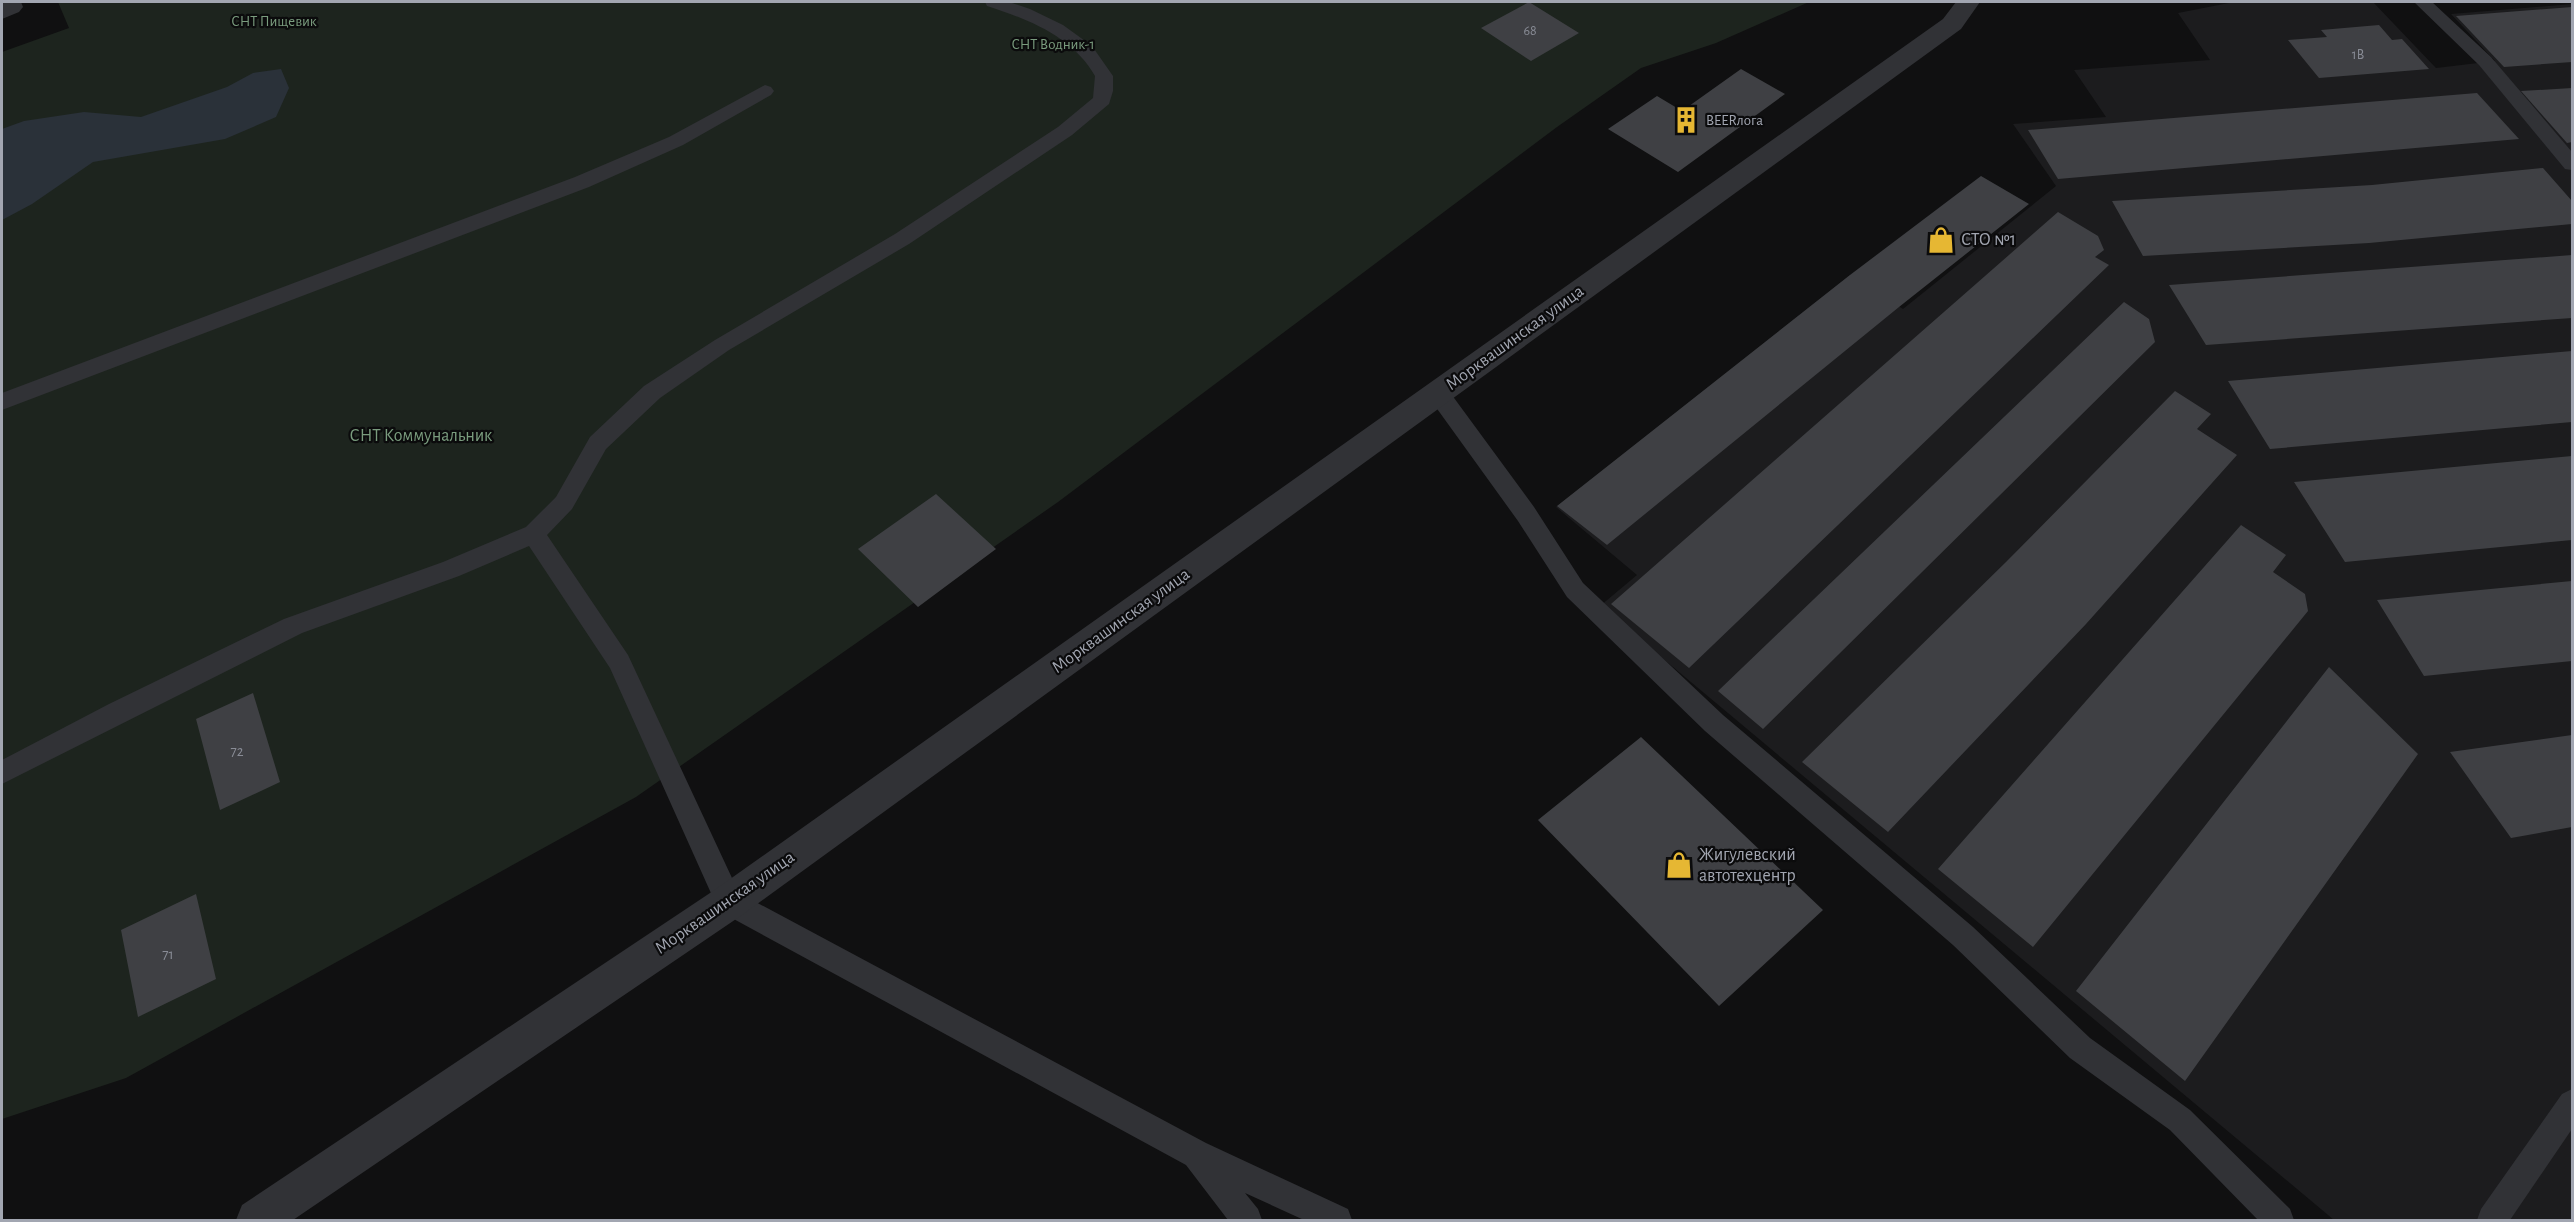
<svg xmlns="http://www.w3.org/2000/svg" width="2574" height="1222" viewBox="0 0 2574 1222" font-family="'Alegreya Sans',sans-serif">
  <style>
    .built { fill: #1c1c1e }
    .green { fill: #1d241e }
    .water { fill: #2a3139 }
    .building { fill: #3f4044 }
    .lines { fill: none; stroke-linecap: round; stroke-linejoin: round }
    .lane { fill: #313236; fill-rule: evenodd }
    .street { fill: #313236; fill-rule: evenodd }
    .labels { text-anchor: middle; dominant-baseline: central; stroke-width: 4.5; stroke-linejoin: round; paint-order: stroke }
    .far-number-label { font-size: 14px; fill: #898c96 }
    .far-park-label { font-size: 15px; fill: #7a9c7e; stroke: #0b0b0c }
    .far-poi-label { font-size: 15px; fill: #a2a6b1; stroke: #0b0b0c; text-anchor: start }
    .number-label { font-size: 15px; fill: #898c96 }
    .poi-label { font-size: 18px; fill: #a2a6b1; stroke: #0b0b0c; text-anchor: start }
    .street-label { font-size: 18px; fill: #a2a6b1; stroke: #0b0b0c }
    .park-label { font-size: 18px; fill: #7a9c7e; stroke: #0b0b0c }
  </style>
  <rect width="100%" height="100%" fill="#101011"/>
  <path class="built" d="M2234 2H2373L2436 68 2495 61 2451 14 2572 4V1220H2334L1600 606 1637 575 1556 507 1850 275 1903 309 2056 186 2013 124 2106 117 2074 70 2210 60 2178 13Z"/>
  <path class="green" d="M58 2H1809L1716 43 1641 68 1557 127 1058 502 636 797 126 1078 2 1119V52L69 28Z"/>
  <path class="water" d="M281 69 289 88 276 117 225 139 93 162 32 204 2 220V129L24 121 84 112 141 117 227 87 253 73Z"/>
  <path class="building" d="M1529 2 1579 33 1531 61 1481 28Z
    M2572 7V62L2504 67 2456 16Z
    M2379 25 2392 40 2402 39 2429 69 2319 78 2288 40 2327 37 2321 30Z
    M1741 69 1785 94 1678 172 1608 129 1657 96 1682 111Z
    M2572 88V142L2567 143 2521 91Z
    M2477 93 2519 139 2058 179 2028 130Z
    M2543 168 2572 201V224L2369 243 2143 256 2112 201 2372 185Z
    M1981 176 2029 204 1899 307 1607 545 1557 506 1850 275Z
    M2058 212 2098 236 2104 250 2095 257 2109 265 1689 668 1611 604Z
    M2572 255V318L2206 345 2169 285Z
    M2124 302 2149 319 2155 342 1763 729 1718 691Z
    M2572 351V422L2270 449 2228 381Z
    M2175 391 2211 414 2197 429 2237 455 2086 624 1888 832 1802 762 2006 562Z
    M2572 456V540L2345 562 2294 482Z
    M936 494 996 549 918 607 858 549Z
    M2241 525 2286 555 2273 572 2305 594 2308 611 2033 947 1938 869Z
    M2572 581V661L2424 676 2377 600Z
    M2329 667 2418 754 2185 1081 2076 991Z
    M253 693 280 782 220 810 196 719Z
    M2572 735V827L2511 838 2450 752Z
    M1641 737 1823 910 1719 1006 1538 820Z
    M196 894 216 979 138 1017 121 930Z"/>
  <g class="lines">
    <path class="lane" d="M985 2H1009L1030 9 1063 25 1092 46 1113 76V91L1109 104 1072 135 909 244 729 350 660 398 606 449 572 509 547 535 628 655 739 893 1206 1143 1348 1209 1352 1220H1304L1245 1193 1258 1209 1262 1220H1228L1186 1165 719 911 610 668 529 546 459 576 302 633 2 784V760L109 704 284 619 443 562 526 527 556 497 590 437 644 386 715 340 895 234 1058 127 1093 98 1095 76C1073 37 1028 19 987 6Z
      M2414 2H2432L2491 57 2572 152V170L2565 169 2479 65Z
      M765 85 771 87 774 91 771 95 683 145 589 187 2 410V393L575 177 669 137Z
      M1438 385 1446 387 1534 507 1583 583 1723 715 1973 927 2090 1038 2190 1110 2290 1209 2294 1220H2258L2170 1130 2070 1058 1953 945 1705 731 1567 597 1518 521 1430 399 1427 393 1430 387Z
      M2572 1089V1129L2510 1220H2477L2481 1209 2562 1094Z"/>
    <path class="street" d="M2 2H21L23 7 19 12 2 19Z
      M1956 2H1980L1961 29 742 915 293 1220H236L242 1205 716 889 1943 19Z"/>
  </g>
  <defs>
    <symbol id="building-bare" viewBox="-9 -9 18 18"><path d="M-4-6H4V6H1V3H-1V6H-4ZM-2.5-4.3h1.7v1.8h-1.7ZM.8-4.3h1.7v1.8H.8ZM-2.5-1h1.7V.8h-1.7ZM.8-1h1.7V.8H.8Z" fill="#e6b733" stroke="#0b0b0c" stroke-width="2.5" paint-order="stroke"/></symbol>
    <symbol id="shop-bare" viewBox="-9 -9 18 18"><path d="M-5-2.5h2.3a2.7 3.5 0 0 1 5.4 0H5L5.5 6h-11ZM-1.5-2.5h3a1.5 2.3 0 0 0-3 0Z" fill="#e6b733" stroke="#0b0b0c" stroke-width="2.5" paint-order="stroke"/></symbol>
  </defs>
  <g fill-rule="evenodd">
    <use href="#building-bare" x="1667" y="101" width="38" height="38"/>
    <use href="#shop-bare" x="1922" y="221" width="38" height="38"/>
    <use href="#shop-bare" x="1660" y="846" width="38" height="38"/>
  </g>
  <g class="labels">
    <g class="far-number-label">
      <text x="1530" y="31">68</text>
      <text x="2358" y="55">1В</text>
    </g>
    <g class="far-park-label">
      <text x="274" y="21">СНТ Пищевик</text>
      <text x="1053" y="44">СНТ Водник-1</text>
    </g>
    <g class="far-poi-label">
      <text x="1706" y="120">BEERлога</text>
    </g>
    <g class="number-label">
      <text x="237" y="751">72</text>
      <text x="168" y="954">71</text>
    </g>
    <g class="poi-label">
      <text x="1961" y="240">СТО №1</text>
      <text x="1699" y="855">Жигулевский<tspan x="1699" dy="21">автотехцентр</tspan></text>
    </g>
    <g class="street-label">
      <text transform="translate(1515 338) rotate(-36)">Морквашинская улица</text>
      <text transform="translate(1121 621) rotate(-36)">Морквашинская улица</text>
      <text transform="translate(725 903) rotate(-35)">Морквашинская улица</text>
    </g>
    <g class="park-label">
      <text x="421" y="436">СНТ Коммунальник</text>
    </g>
  </g>
  <rect width="2574" height="1222" fill="none" stroke="#a2a6b1" stroke-width="6"/>
</svg>
